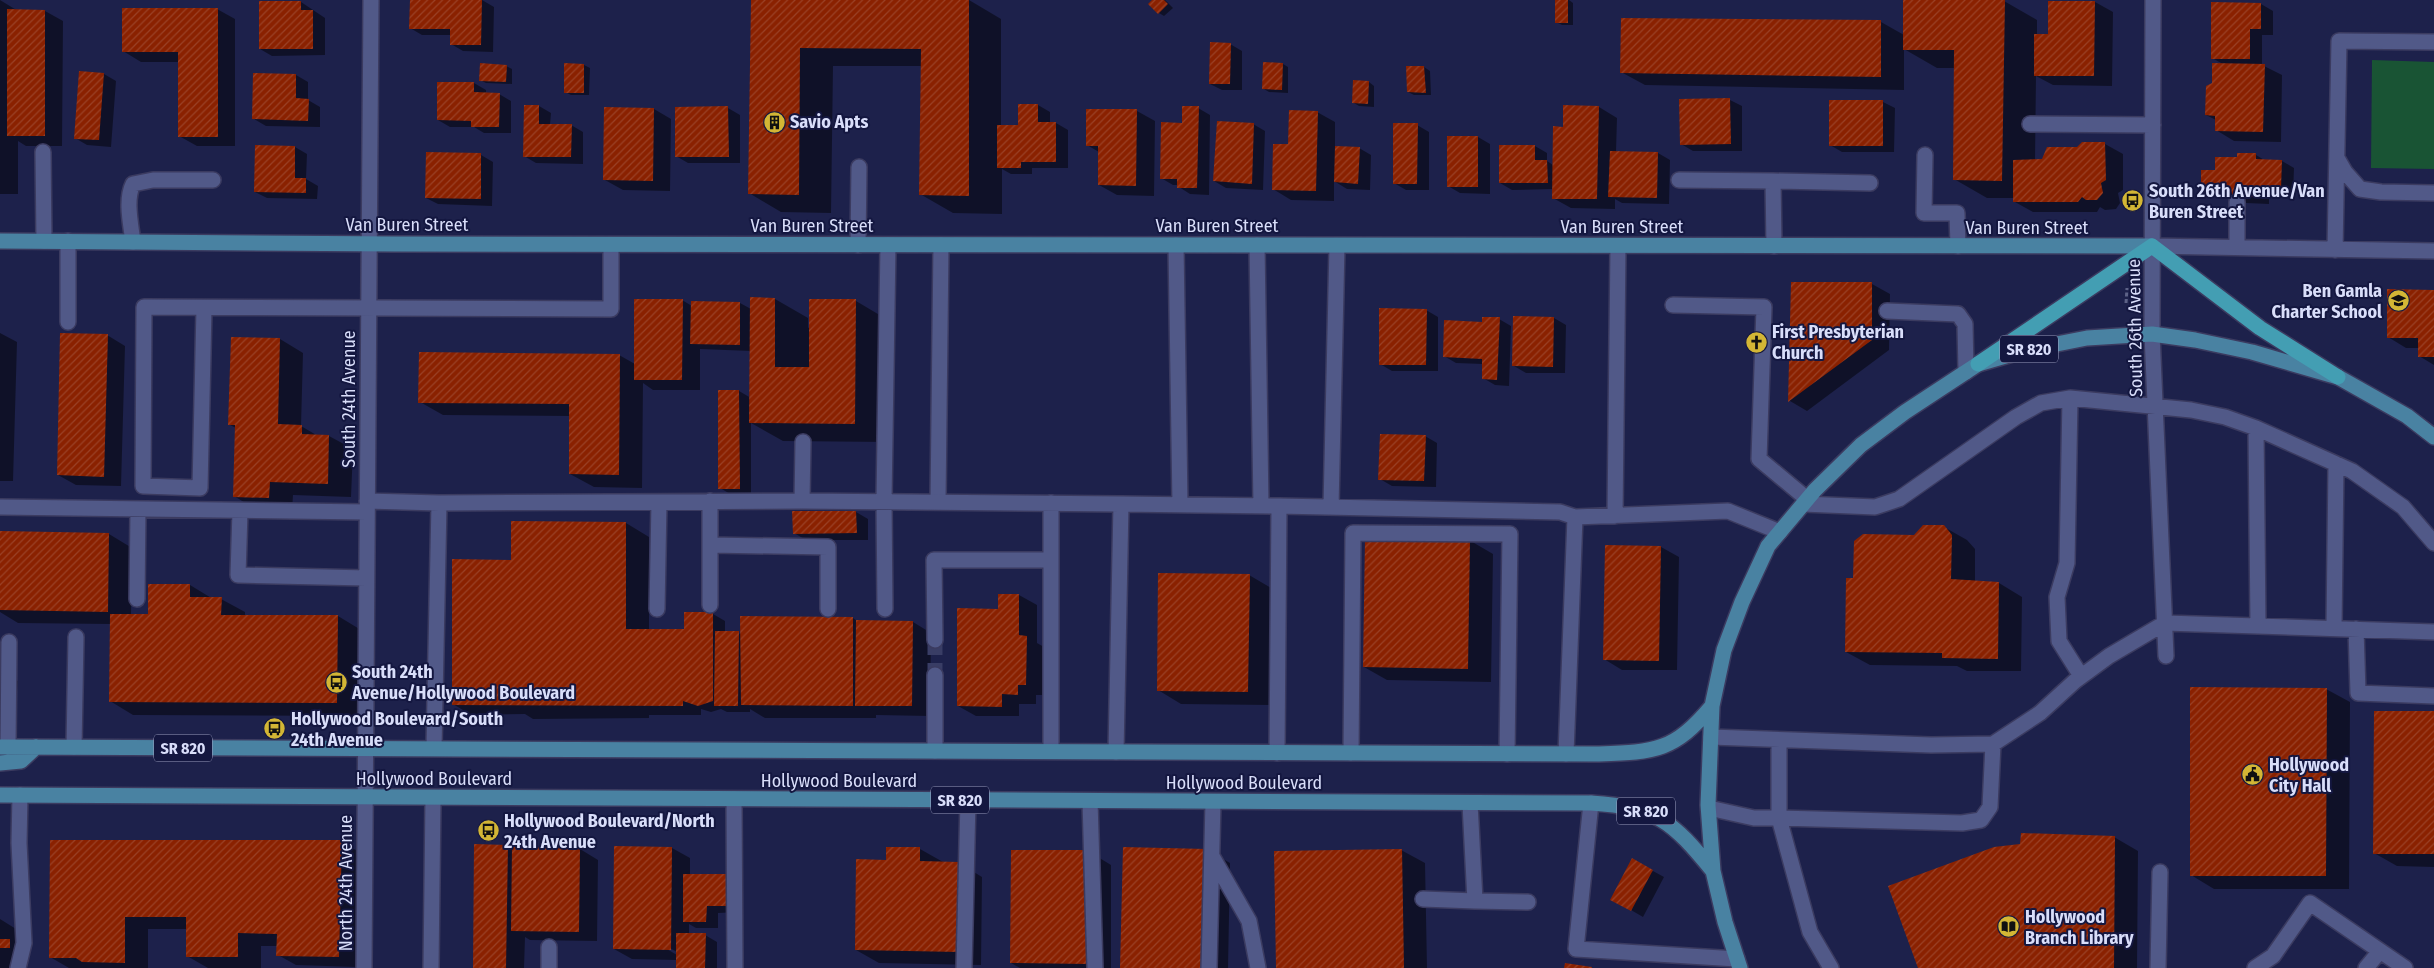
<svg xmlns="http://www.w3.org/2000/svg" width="2434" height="968" viewBox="0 0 2434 968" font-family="'Fira Sans Condensed',sans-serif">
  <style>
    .grass { fill: #195434 }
    .shadow { fill: #0007; fill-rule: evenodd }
    .building { fill: url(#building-hatch) }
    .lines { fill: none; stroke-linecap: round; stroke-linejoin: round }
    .minor-tunnel { stroke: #393d65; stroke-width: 15; stroke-dasharray: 15 8; stroke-linecap: butt }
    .minor-casing { stroke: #3b3b60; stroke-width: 18 }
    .major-casing { stroke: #3b3b60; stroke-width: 18 }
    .highway-casing { stroke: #3b3b60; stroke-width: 18 }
    .path { stroke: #5d6287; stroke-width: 3; stroke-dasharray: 4 2.5; stroke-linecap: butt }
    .minor { stroke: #515988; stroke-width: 15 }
    .major { stroke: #4982a2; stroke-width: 15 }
    .highway { stroke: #439eb3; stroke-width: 15 }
    .labels { text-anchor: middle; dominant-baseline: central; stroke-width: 4; stroke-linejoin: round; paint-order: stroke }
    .shield { fill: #141740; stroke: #9ea2c2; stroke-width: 1 }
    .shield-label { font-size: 16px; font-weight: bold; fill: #d9defa }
    .poi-label { font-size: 18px; font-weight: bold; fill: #d9defa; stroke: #141740; text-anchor: start }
    .street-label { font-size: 18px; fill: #d9defa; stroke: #141740 }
  </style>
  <defs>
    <pattern id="building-hatch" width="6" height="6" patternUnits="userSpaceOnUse" patternTransform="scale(1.25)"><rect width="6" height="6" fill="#8a2100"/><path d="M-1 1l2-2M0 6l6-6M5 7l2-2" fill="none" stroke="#9a4126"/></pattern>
  </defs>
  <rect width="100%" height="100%" fill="#1d214b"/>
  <path class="grass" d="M2372 60 2434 62V169L2371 168Z"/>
  <path class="shadow" d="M0 0 18 11H45L63 21 62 146H26L18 141V194H0Z
    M411 0H482L494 7 493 52 463 51 451 44V35H422L410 28Z
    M752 0H969L1001 19V126H1019L1038 105 1050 112V123H1056L1068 130V168H1032V174H1011L1002 169V214L953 213 920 194 922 66H833L831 213 781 212 749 193Z
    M1154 0H1165L1173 8 1164 16 1159 13Z
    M1556 0H1569L1573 3V25H1562L1556 22Z
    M1905 0 2004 1 2037 20V36H2050L2095 2 2113 12 2112 86 2053 85 2036 76 2035 161H2043L2077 148 2082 144H2105L2123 154V190L2118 193 2120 203 2116 209 2105 210 2100 207 2097 212H2033L2015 202V198H1987L1954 179 1955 68H1937L1904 49V90L1645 85 1621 72 1881 22 1904 35Z
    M301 2 325 18V55L272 56 260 49Z
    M2261 4 2273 11V35H2262V65L2282 75 2281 142 2234 141 2216 130V120L2206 115 2213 84 2223 64 2212 58Z
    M217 9 235 19V146H197L179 136V62H141L123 51Z
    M1230 44 1242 51V90H1222L1210 84Z
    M1283 64 1288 67V93L1269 92 1264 89Z
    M566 65H584L590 68 589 95H571L565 92Z
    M506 66 512 69V84L486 83 480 80Z
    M1424 67 1430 71 1431 95H1414L1408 92Z
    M104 74 116 81 111 147 87 145 75 138Z
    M296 75 308 82V100L320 107V127L266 126 254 119Z
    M1369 82 1374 86V107L1359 106 1354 103Z
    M474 83 486 90V94H499L511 101V133H484L474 127H450L438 120Z
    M1680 100H1730L1742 106V151H1693L1681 144Z
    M1883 102 1895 108 1894 152H1842L1830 145Z
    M539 106 551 113 550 125H571L583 132V164L536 163 524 156Z
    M1599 107 1617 118 1616 152 1658 153 1670 160 1669 204 1622 203 1615 199V209L1571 208 1553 198V189L1512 190 1500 183 1535 146 1547 153V161L1553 165 1564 128Z
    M676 108H728L740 115V163H688L676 156Z
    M1198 108 1210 115 1209 195 1190 194 1179 187 1178 185H1173L1161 178 1183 124Z
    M654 109 671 119 670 191 623 190 605 180Z
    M1137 111 1155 121 1154 196 1117 195 1099 185V152L1087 145Z
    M1317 112 1335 122V148H1359L1371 155 1370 190 1347 189 1334 181V201L1291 200 1273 189 1290 146Z
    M1253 124 1265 131 1263 190 1226 188 1214 181Z
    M1417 125 1429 132V190H1406L1394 183Z
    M1448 137H1478L1490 144V194L1460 193 1448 186Z
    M295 147 307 154 306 179 318 186 317 199 267 198 255 192Z
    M427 154 481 155 493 162 492 206 438 204 426 198Z
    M2256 155 2266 161H2282L2294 168 2293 195 2269 194V204L2246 203 2235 197 2214 196 2202 189 2216 171Z
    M1792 283 1872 284 1890 294 1889 350 1807 411 1790 401Z
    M2434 291V365L2419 356V348H2406L2388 337Z
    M751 299H775L808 318V328L856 301 888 320 887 442 783 441 751 423V495H732L720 488 739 391 751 398V351L700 349V390H653L643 383 642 488 594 487 570 474 571 416 443 415 420 402 619 355 635 364 682 300 692 306V302L740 303 751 309Z
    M1426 310 1438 317V371H1392L1380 364Z
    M1554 318 1566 325 1565 373H1526L1514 366Z
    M1499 319 1511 326 1509 386 1495 385 1483 378V364L1456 363 1444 356 1483 324Z
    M0 333 17 342 13 481H0Z
    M107 335 125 346 121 486 76 485 58 475Z
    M280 339 303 353 301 426 318 436H329L353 449 351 497 293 495 292 511 257 510 234 496 236 428 230 425Z
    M1425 436 1437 443 1436 487 1392 486 1380 479Z
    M856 512 868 519V540H806L794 533Z
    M626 523 649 537V630L685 631 686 614H713L725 621V632L742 634 853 618 857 621 913 622 931 633 930 716 876 715V718H765L750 709V712H727L721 709 711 712 701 709V715H649V718L533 719 525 714 471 715 453 704 512 561Z
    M1944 527 1967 540 1975 549V582L1999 583 2022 597 2021 671H1967L1957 666 1870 665 1846 652 1854 579Z
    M0 533 109 534 132 548 131 615H149L190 585 213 599H221L245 612V616H338L361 630V716L133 715 110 701 111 624 18 623 0 612Z
    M1469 540 1493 554 1491 682 1387 680 1364 667Z
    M1661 547 1679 557 1677 670H1622L1604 659Z
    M1249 575 1273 589 1271 705 1181 704 1158 690Z
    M1019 595 1037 605V643L1044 647V695H1036V704H1019V716H976L958 706 999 610Z
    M0 670 18 681 15 714 0 713Z
    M2326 689 2350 702 2349 889H2214L2191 875Z
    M2434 713V867L2397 866 2374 853Z
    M2114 837 2138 851 2137 968H1919Z
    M341 841 359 852 357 967 296 965 278 955V946H261V968H208L187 956V929H148V968H69L50 957 51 842Z
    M508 846 512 848 580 849 598 860 597 941 530 940 525 937 524 968H474Z
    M672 848 690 858V875H727L739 912 718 913V928H696L689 924V935H705L717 942V968H677V960L632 959 614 949ZM666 946 677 952V955L665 948Z
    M920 849 943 862 959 863 982 877 981 965 879 963 856 950Z
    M1207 850 1230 863 1228 968H1122Z
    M1401 850 1425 863 1427 968H1279Z
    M1088 851 1111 865V968H1020L1011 963Z
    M1653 871 1664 877 1643 917 1612 899Z
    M0 919 16 929 17 968H0Z"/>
  <path class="building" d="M410 0H482L481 45H450V29H409Z
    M751 0H969V196L919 195 921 49 800 48 799 195 748 194Z
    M1152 0H1164L1168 4 1158 14 1148 4Z
    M1555 0H1568V23H1555Z
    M1903 0H2005L2002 181 1953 180 1954 50H1903Z
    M259 1H301V10H313V49H259Z
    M2048 1H2095L2094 76H2034V34H2048Z
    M2211 2 2261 3V29H2250V59H2211Z
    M122 8H218V137H178V52H122Z
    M7 9 45 10V136H7Z
    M1621 18 1881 20V77L1620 73Z
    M1210 42 1231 43 1230 84H1209Z
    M1263 62 1283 63 1282 90 1262 89Z
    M480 63 507 65 506 82 479 81Z
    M564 63 584 64V93H564Z
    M2212 63 2265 64 2263 132 2215 131V116L2205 115 2206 86 2212 83Z
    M1406 66H1424L1426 93 1407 92Z
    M79 71 104 73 99 140 74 139Z
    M253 73 296 74V98L309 99 308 121 252 119Z
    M1353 80 1369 81 1368 104 1352 103Z
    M437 82H474V92L500 93 499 127H471V121L437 120Z
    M1730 98 1731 144 1680 145 1679 99Z
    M1829 100H1883V146H1829Z
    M1018 104H1038V122H1056V162H1021V168H997V125H1018Z
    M524 105H539V124H572L571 157H523Z
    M1563 105 1599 106 1597 199H1552L1553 126 1563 127Z
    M728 106 729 157H675V107Z
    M1182 106H1199L1197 188H1177V179H1160L1161 122 1182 123Z
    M604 107 654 108 653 181 603 180Z
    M1086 109H1137L1136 186 1098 185V146H1086Z
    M1289 110 1318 111 1316 191 1272 190 1273 144H1288Z
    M1217 121 1254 123 1252 184 1213 181Z
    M1393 123H1418L1417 184H1393Z
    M1447 136H1478V187H1447Z
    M2082 142H2105L2106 180 2101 183 2103 193 2097 200H2086L2082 197 2078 202H2013V160L2042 159 2047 147H2077Z
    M255 145 295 146V178H306V193L254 192Z
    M1499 145H1535V160H1547L1548 183H1499Z
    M1335 146 1360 147 1358 184 1334 182Z
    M1610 151 1658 152 1657 198 1608 197Z
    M426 152 481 153V199L425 198Z
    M2237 153H2256V159L2282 160 2281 189 2258 188 2257 197H2233L2231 191 2201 190V170H2215V157H2237Z
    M1791 282H1872V340L1788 402Z
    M2387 289 2434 290V357H2418V338H2387Z
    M750 297 775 298V367H809V299H856L855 424 749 423Z
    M634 299H683L682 380H634Z
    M691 301 740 302V345L690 344Z
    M1379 308 1427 309 1426 365H1379Z
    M1513 316 1554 317 1553 367 1512 366Z
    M1482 317H1500L1497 380 1482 379V359L1443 357 1444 320 1482 322Z
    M60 333 108 334 104 477 57 475Z
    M231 337 280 338 278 424 302 425V434L329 435 328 484 270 482 269 498 233 497 235 425H228Z
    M419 352 620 354 619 475 569 474V404L418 403Z
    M718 390H739L740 489H718Z
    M1380 434 1426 435 1424 481 1378 480Z
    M792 511H856L857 533 793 534Z
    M511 521 626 522V629H684V612H713V701L698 706 683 701V706L452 705V559L511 560Z
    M1923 525H1944L1952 535 1951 579 1999 582 1998 659 1942 658V653L1845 652 1846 578H1853L1854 541 1863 534 1914 535Z
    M0 531 109 533 108 612 0 610Z
    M1365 538 1470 539 1468 669 1363 667Z
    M1605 545 1661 546 1659 661 1603 660Z
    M1158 573 1250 574 1248 692 1157 691Z
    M148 584H190V597H222L221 615H338L337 703 109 702 110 614H148Z
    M998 594H1019V635L1027 636 1026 685H1018V695L1002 694V707L957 706V608L998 609Z
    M740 616 853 617V706L741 705Z
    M856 620 913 621 912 706H855Z
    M715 631H739L738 706H714Z
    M2190 687 2327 688 2326 876H2190Z
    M2374 711H2434V854H2373Z
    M2021 833 2115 836 2114 968H1918L1888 886 1994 847 2020 844Z
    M50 840H342L339 957 276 956 277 934 238 933V957H186V917H125V963L82 962 76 958H49Z
    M474 844 508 845 506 968H473Z
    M614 846 672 847 671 950 613 949Z
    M512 847 580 848 579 932 511 931Z
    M886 847H920V861L959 862 958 952 855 950 856 859 886 860Z
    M1123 847 1207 849 1205 968H1120Z
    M1402 849 1404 968H1276L1274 851Z
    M1011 850H1088V964L1010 963Z
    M1632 858 1653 870 1631 911 1610 900Z
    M683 874H728L727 906H707L706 922H683Z
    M676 933H706L705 968H676Z
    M0 939H10V948H0Z
    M1565 963 1592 967V968H1564Z"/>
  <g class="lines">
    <path class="minor-tunnel" d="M935 640V675"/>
    <defs>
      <path id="minor" d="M2153 0 2152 334 2166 656
        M2030 124 2153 125
        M43 152 44 241
        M1925 155 1924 213H1957L1958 246
        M2337 158 2345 172 2360 189 2381 192 2434 193
        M1679 180 1773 181 1774 246
        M1773 181 1870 183
        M133 242C131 225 125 200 133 184L153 180H213
        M858 245 859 167
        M1176 245 1180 505
        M1257 245 1261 506
        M2152 246 2434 251
        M2237 248V202
        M2335 250 2339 41 2434 42
        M1673 305 1764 307 1759 459 1807 499
        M204 308 200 488 143 486 144 307 611 309V245
        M1887 311 1958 314 1965 324 1966 372
        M68 322V241
        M2070 398 2067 563 2057 597 2059 641 2081 676
        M2256 428 2258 626
        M367 501 439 503 802 501 1121 504
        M710 501V605
        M802 501 803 442
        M938 501 941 245
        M1051 503V751
        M1803 504 1875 507 1899 499 2016 417 2041 403 2070 398 2191 410 2225 417 2256 428 2352 471 2403 507 2434 543
        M1279 506 1560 512 1575 517 1728 511 1780 532
        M0 507 367 512
        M1331 507 1337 246
        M240 511 238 575 366 578
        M1615 516 1618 246
        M711 545 828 547V609
        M137 599 138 509
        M657 609 659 502
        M885 609 884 501 888 245
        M2334 628 2336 464
        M2356 629 2358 693 2434 696
        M935 640 934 560H1050
        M1711 737 1931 745 1993 744 2040 713 2075 681 2109 656 2165 623 2434 632
        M8 747 9 642
        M74 747 76 637
        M434 748 439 503
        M935 751V675
        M1116 752 1121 504 1279 506 1277 753
        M1351 753 1353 533 1510 534 1507 754
        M1566 754 1575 517
        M734 799 735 968
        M1090 801 1095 968
        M1591 803 1576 949 1737 959
        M1709 808 1754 818H1779V741
        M1213 858 1249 921 1258 968
        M1423 899 1475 901 1470 803
        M1475 901 1528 902
        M18 968 24 943 19 843 20 795
        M364 968 371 0
        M431 968 433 798
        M549 968V947
        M964 968 968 800
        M1209 968 1213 802
        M1831 968 1810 932 1779 818 1962 823 1981 820 1990 807 1993 744
        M2158 968 2160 872
        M2255 968 2273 956 2310 903 2405 968
        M2366 968 2380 951"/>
      <path id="major" d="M0 241 394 244 2152 246
        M0 747 1599 754C1656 752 1674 751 1712 706
        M0 763 21 761 36 747
        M0 795 1591 803C1657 807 1672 821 1713 871
        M1740 968 1725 922 1713 871 1708 805 1712 706 1724 650 1742 602 1768 546 1815 490 1861 445 1905 412 1978 364 2026 350 2087 338 2152 334 2195 340 2252 352 2338 377 2407 416 2434 437"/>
      <path id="highway" d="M1978 364 2152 246 2260 328 2338 377"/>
    </defs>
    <use href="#minor" class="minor-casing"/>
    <use href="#major" class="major-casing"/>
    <use href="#highway" class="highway-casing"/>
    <path class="path" d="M2126 303 2127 288"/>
    <use href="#minor" class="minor"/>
    <use href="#major" class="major"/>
    <use href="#highway" class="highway"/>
  </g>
  <defs>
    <symbol id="building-disc" viewBox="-11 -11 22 22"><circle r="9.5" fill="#d3b635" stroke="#141740"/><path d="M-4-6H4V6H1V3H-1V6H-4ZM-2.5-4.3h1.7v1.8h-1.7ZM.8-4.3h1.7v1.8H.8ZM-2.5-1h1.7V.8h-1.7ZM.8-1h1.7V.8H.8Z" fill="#111"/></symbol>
    <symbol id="bus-disc" viewBox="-11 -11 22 22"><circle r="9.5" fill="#d3b635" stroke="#141740"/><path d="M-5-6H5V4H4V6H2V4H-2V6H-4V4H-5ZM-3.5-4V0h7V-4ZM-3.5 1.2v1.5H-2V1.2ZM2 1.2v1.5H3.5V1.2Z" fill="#111"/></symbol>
    <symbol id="school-disc" viewBox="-11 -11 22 22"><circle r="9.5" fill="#d3b635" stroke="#141740"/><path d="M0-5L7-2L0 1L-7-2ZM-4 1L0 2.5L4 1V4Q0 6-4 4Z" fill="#111"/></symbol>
    <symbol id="church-disc" viewBox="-11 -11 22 22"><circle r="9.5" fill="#d3b635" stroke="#141740"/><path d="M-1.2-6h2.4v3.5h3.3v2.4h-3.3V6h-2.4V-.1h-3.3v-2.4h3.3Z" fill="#111"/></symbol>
    <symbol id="civic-disc" viewBox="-11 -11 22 22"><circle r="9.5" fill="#d3b635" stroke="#141740"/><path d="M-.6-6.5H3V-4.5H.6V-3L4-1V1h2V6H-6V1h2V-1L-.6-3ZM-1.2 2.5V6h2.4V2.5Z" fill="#111"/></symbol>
    <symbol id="library-disc" viewBox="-11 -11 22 22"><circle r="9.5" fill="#d3b635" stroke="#141740"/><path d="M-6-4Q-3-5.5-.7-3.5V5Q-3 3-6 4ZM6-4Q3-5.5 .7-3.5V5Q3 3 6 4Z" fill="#111"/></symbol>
  </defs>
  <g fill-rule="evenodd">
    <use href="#building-disc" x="762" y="110" width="25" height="25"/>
    <use href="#bus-disc" x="2120" y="188" width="25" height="25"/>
    <use href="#school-disc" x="2386" y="288" width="25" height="25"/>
    <use href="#church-disc" x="1744" y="330" width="25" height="25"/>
    <use href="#bus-disc" x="324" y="670" width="25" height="25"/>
    <use href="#bus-disc" x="262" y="716" width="25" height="25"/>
    <use href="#civic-disc" x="2240" y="762" width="25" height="25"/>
    <use href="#bus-disc" x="476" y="818" width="25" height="25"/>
    <use href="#library-disc" x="1996" y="914" width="25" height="25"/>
  </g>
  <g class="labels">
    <g class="shield">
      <rect x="2000" y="335.5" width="58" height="27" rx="4"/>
      <rect x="154" y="734.5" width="58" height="27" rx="4"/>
      <rect x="931" y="786.5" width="58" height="27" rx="4"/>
      <rect x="1617" y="797.5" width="58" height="27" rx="4"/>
    </g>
    <g class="shield-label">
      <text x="2029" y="349">SR 820</text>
      <text x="183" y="748">SR 820</text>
      <text x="960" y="800">SR 820</text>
      <text x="1646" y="811">SR 820</text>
    </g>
    <g class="poi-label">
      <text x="790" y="122">Savio Apts</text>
      <text x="2149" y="191">South 26th Avenue/Van<tspan x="2149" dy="21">Buren Street</tspan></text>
      <text x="2382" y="291" text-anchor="end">Ben Gamla<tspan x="2382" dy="21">Charter School</tspan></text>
      <text x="1772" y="332">First Presbyterian<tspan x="1772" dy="21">Church</tspan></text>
      <text x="352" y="672">South 24th<tspan x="352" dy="21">Avenue/Hollywood Boulevard</tspan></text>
      <text x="291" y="719">Hollywood Boulevard/South<tspan x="291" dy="21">24th Avenue</tspan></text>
      <text x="2269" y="765">Hollywood<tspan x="2269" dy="21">City Hall</tspan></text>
      <text x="504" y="821">Hollywood Boulevard/North<tspan x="504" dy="21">24th Avenue</tspan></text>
      <text x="2025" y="917">Hollywood<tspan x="2025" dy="21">Branch Library</tspan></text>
    </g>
    <g class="street-label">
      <text x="407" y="225">Van Buren Street</text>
      <text x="812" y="226">Van Buren Street</text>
      <text x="1217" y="226">Van Buren Street</text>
      <text x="1622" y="227">Van Buren Street</text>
      <text x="2027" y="228">Van Buren Street</text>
      <text transform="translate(2135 328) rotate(-91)">South 26th Avenue</text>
      <text transform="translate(349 399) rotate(-90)">South 24th Avenue</text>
      <text x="434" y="779">Hollywood Boulevard</text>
      <text x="839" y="781">Hollywood Boulevard</text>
      <text x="1244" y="783">Hollywood Boulevard</text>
      <text transform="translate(346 883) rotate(-90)">North 24th Avenue</text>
    </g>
  </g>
</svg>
